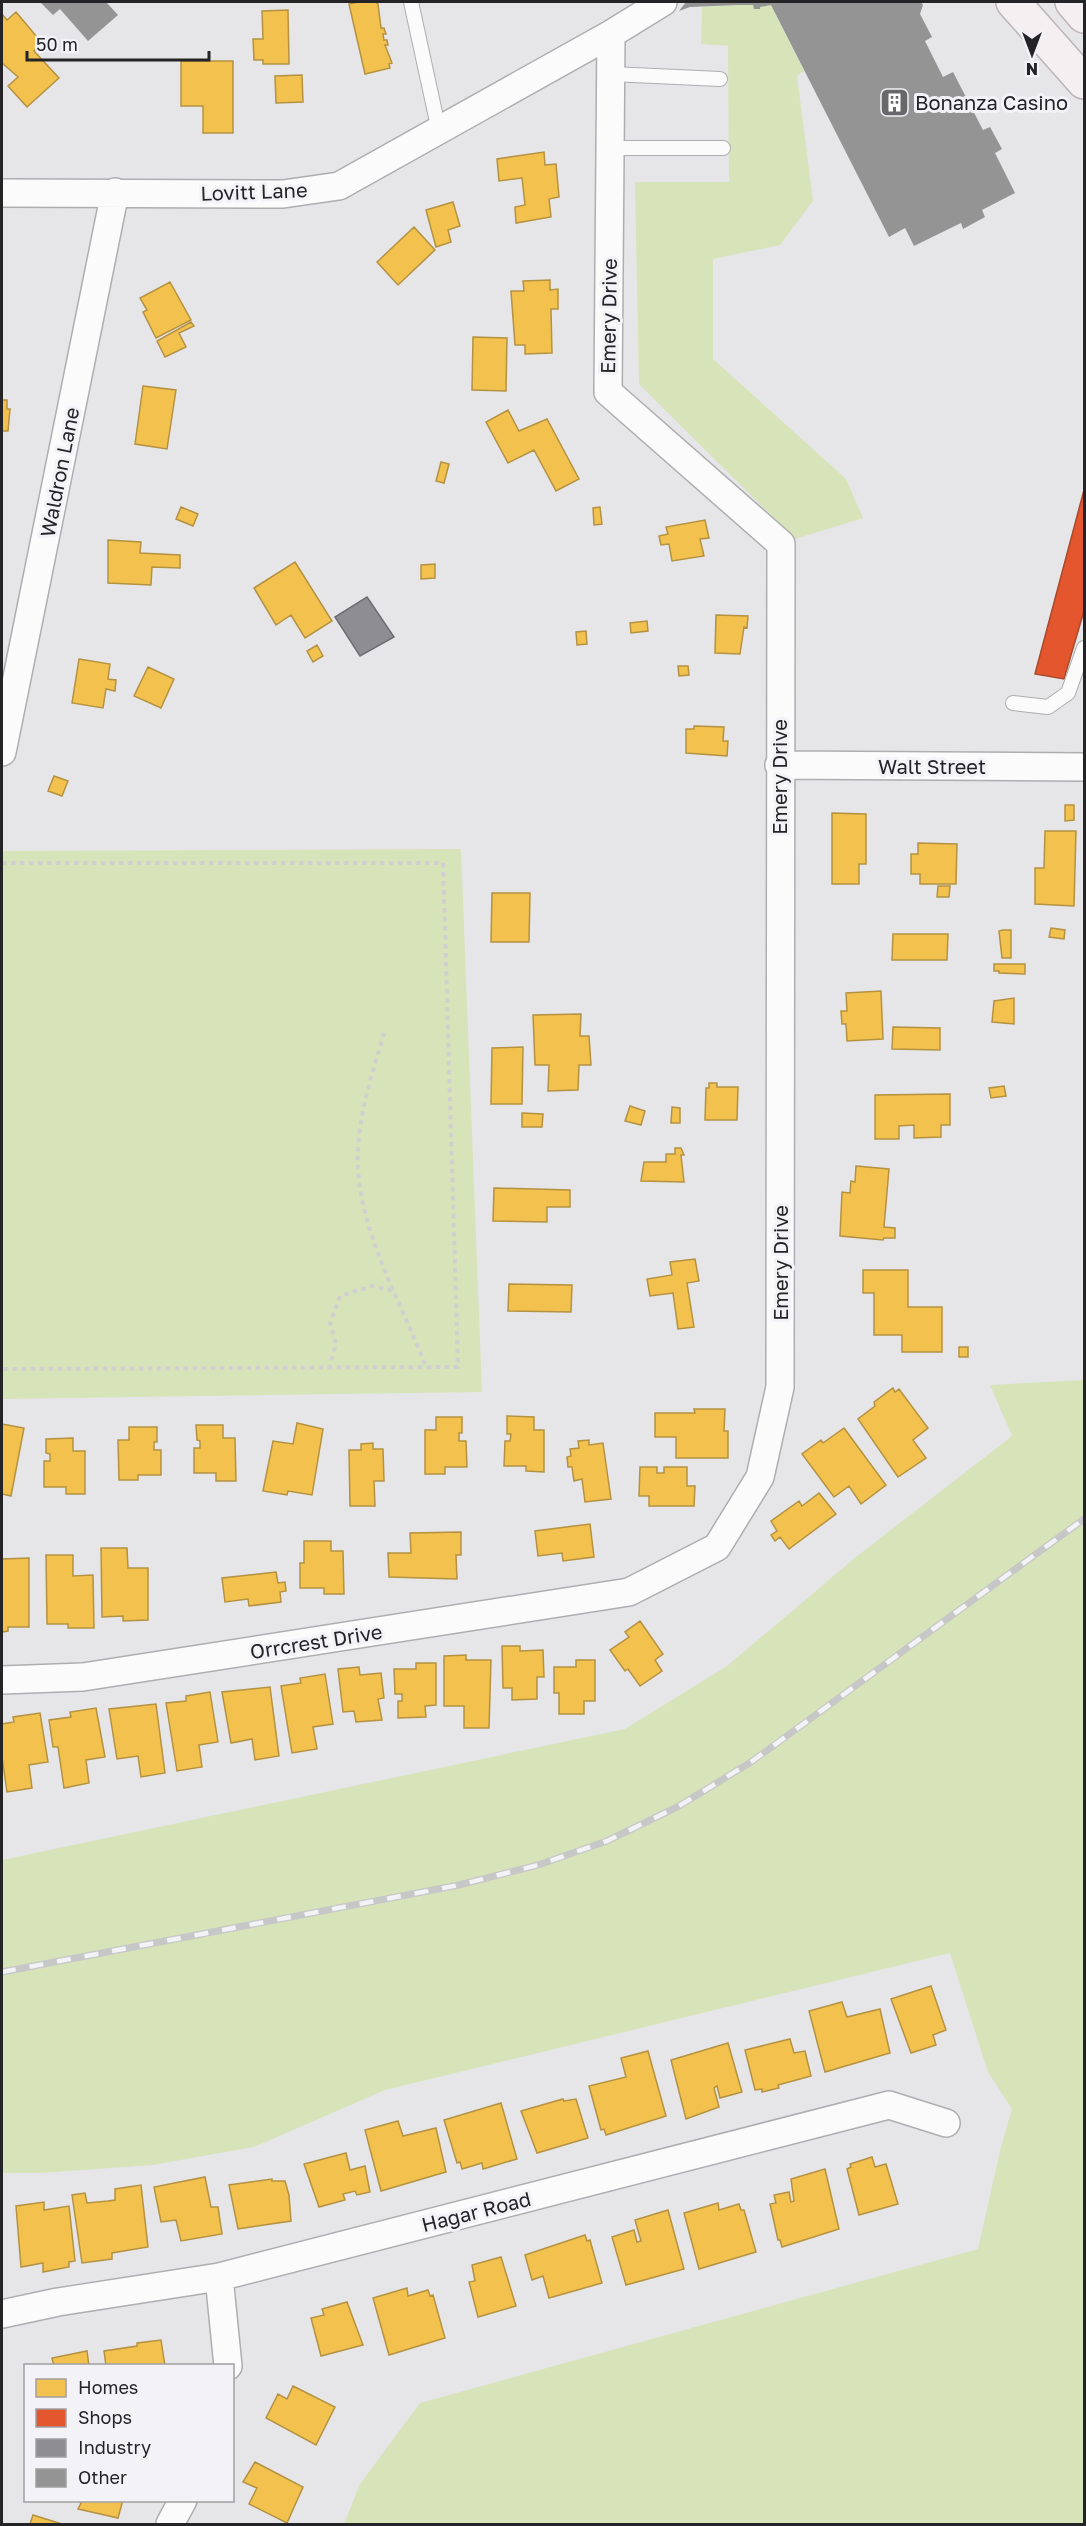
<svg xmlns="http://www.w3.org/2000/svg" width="1086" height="2526" viewBox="0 0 1086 2526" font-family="'Golos Text',sans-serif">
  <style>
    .green { fill: #d7e3b8 }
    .homes { fill: #f2c14e; stroke: #b49242; stroke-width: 1.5 }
    .shops { fill: #e4572e; stroke: #aa482c; stroke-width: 1.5 }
    .industry { fill: #8d8d92; stroke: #6e6e72; stroke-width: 1.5 }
    .building { fill: #959495 }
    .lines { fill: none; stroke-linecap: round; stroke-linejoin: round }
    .lane-casing { stroke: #aeaeb0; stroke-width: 16 }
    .street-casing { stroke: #aeaeb0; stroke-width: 30 }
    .primary-casing { stroke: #bdb4b8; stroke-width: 36 }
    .path { stroke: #d0d0d1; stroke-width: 4; stroke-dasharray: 4.5 4.5; stroke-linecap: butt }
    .lane { stroke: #fbfbfc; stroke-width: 14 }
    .street { stroke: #fbfbfc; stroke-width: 27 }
    .primary { stroke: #f4eff1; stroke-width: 33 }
    .rail-casing { stroke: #c7c7c8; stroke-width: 7 }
    .rail { stroke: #f2f2f7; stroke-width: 4.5; stroke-dasharray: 14; stroke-linecap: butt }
    .labels { text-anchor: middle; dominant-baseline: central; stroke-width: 6; stroke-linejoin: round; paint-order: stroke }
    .poi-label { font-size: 20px; fill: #242426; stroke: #f2f2f7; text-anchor: start }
    .street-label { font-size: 20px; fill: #242426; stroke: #f2f2f7 }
  </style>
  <rect width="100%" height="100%" fill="#e6e6e9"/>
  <path class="green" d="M738 5H753L754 9H759L760 7 771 5 804 71 797 76 813 201 780 245 713 259V359L846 479 863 518 795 539 639 384 635 182H729L728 46 701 44 702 7Z
    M461 849 482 1392 2 1399V851Z
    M1084 1380V2524H344L360 2484 420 2403 978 2249 1001 2147 1012 2109 988 2072 950 1953 385 2090 254 2147 152 2165 41 2173H2V1860L625 1729 727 1666 856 1557 1012 1436 990 1385Z"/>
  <path class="homes" d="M359 2H375L378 4 381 28H384L386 34H383L384 40H387L388 45H385L392 63 389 64 390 68 365 74 349 4Z
    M288 10 289 64H263V60H254L253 39H263L262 11Z
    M16 12 42 43 34 51 59 78 27 107 8 86 18 77 2 63V14L7 20Z
    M181 61H233V133H203V106H181Z
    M302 75 303 102 276 103 275 76Z
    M544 152 545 165 556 164 559 197 549 199 551 217 516 223 515 207 525 205 522 178 499 181 497 159Z
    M453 202 460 226 448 230 451 242 436 247 426 210Z
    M414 227 435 250 398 285 377 262Z
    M550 280V290L558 289V309H551L552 353 525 354V345H515L511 291H524L523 281Z
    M170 282 191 320 156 338 143 312 147 310 140 298Z
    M191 322 194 326 179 333 186 347 165 357 157 341Z
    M473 337 507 338 506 391 472 390Z
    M143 386 176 390 167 449 135 444Z
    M2 400H7V409H10L8 431H2Z
    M508 410 519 431 547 419 579 479 556 491 534 450 508 463 486 422Z
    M441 462 449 464 444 483 436 481Z
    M181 507 198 514 193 526 176 519Z
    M600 507 602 524 594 525 593 508Z
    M705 520 709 538 700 539 704 556 672 561 669 544 661 545 659 536 668 534 666 527Z
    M108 540 141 542 140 553 180 555V568L152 567 151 585 108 583Z
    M295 562 332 621 305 638 291 615 276 625 254 588Z
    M435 564V578L421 579V565Z
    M716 615 748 616 747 628 744 627 740 654 715 653Z
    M647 621 648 631 631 633 630 623Z
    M586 631 587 644 577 645 576 632Z
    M317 645 323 656 313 662 307 651Z
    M79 659 110 664 108 679 116 680 115 691 106 689 103 708 72 703Z
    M678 666H688L689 675 679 676Z
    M148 667 174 679 161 708 134 696Z
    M694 726 724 727 723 741H728L727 756 686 753V729H694Z
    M54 776 68 781 62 796 48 791Z
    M1065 805H1074V820L1065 821Z
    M832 813 866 814V864H859V884H832Z
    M1045 831H1076L1074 906 1035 904V868H1044Z
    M918 843 957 844 956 884H920V874H911V854H918Z
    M938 886H950L949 897H937Z
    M492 893H530L529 942H491Z
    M1051 928 1065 930 1064 939 1049 937Z
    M1003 930H1011V958H1002L999 931Z
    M893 934H948L947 960H892Z
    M994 964H1025V974L999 973V971H994Z
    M881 991 883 1039 847 1041 846 1024H842L841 1011H847L846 993Z
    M1014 998V1024L992 1022 994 1001Z
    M581 1014 580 1036H589L591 1065H579L578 1090 548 1091 549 1065H535L533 1015Z
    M893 1027 940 1028V1050L892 1049Z
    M523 1047 522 1104H491L492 1048Z
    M709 1083H717V1087H738L737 1120H705L706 1088H709Z
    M1004 1086 1006 1096 991 1098 989 1088Z
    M950 1094V1125H941V1137L914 1138V1125L899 1126V1139H875V1095Z
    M630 1106 645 1111 641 1125 625 1121Z
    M672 1107 680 1108V1123H671Z
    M522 1113 543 1114 542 1127H522Z
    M675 1148H681L684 1155H681L684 1182 641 1181 644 1162H666V1154H675Z
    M856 1166 889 1169 884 1227 895 1228V1238H884L883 1240 840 1236 842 1192 850 1193 851 1181 855 1182Z
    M494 1188 570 1190V1207H547V1222L493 1221Z
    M695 1259 699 1281 687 1283 694 1327 678 1329 673 1293 650 1296 647 1279 672 1275 670 1262Z
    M863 1270H908V1307H942V1352H902V1335H874V1293H863Z
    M509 1284 572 1285 571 1312 508 1311Z
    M959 1347H968V1357H959Z
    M893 1388 895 1392 899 1389 928 1428 913 1440 926 1458 898 1477 858 1419 875 1406 874 1402Z
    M694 1409H725L724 1431H728V1458H676V1437H655V1413H695Z
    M507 1416 534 1417V1430H544V1472L526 1471V1466H504L505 1441H510L511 1434H507Z
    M436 1417H462V1433H459V1441H466L467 1467H445V1474H425V1430H436Z
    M297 1423 323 1429 312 1495 288 1491 287 1495 263 1491 273 1441 293 1444Z
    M2 1424 24 1428 11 1496 2 1494Z
    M196 1425H223V1438H235L236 1481H216V1473H194V1448H200V1441L197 1440Z
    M129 1427H157V1442H154V1450H161V1475H138V1480H119L118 1440H129Z
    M844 1428 886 1485 861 1504 849 1486 834 1497 802 1454 821 1440 823 1443Z
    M73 1438V1451H85V1494H66V1487H44V1461H50V1454L46 1453V1439Z
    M589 1440V1445L603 1443 611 1499 585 1502 582 1479 574 1481 572 1467H568L567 1457 571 1456 570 1449 579 1448 578 1441Z
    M373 1443V1449H383L384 1481H374L375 1506H350L349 1450H361V1444Z
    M640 1467H657V1473H664V1467H687V1486H695L694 1506H649V1496H639Z
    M819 1493 836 1514 789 1549 780 1537 775 1541 771 1535 777 1531 771 1521 799 1501 802 1506Z
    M590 1524 594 1557 563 1561 562 1553 538 1556 535 1531Z
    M461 1532V1555H456L457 1579 389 1577 388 1553H411L410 1533Z
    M304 1541H331V1551H343L344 1594H324V1588H300V1563H304Z
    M101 1548H127L128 1568H148V1620L123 1621V1616L102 1617Z
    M46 1555H73V1576L93 1575 94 1628H68V1624H47Z
    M29 1558V1627H8V1631L2 1632V1559Z
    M276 1572 278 1583 285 1582 286 1591 280 1592 281 1602 249 1606 248 1599 225 1602 222 1578Z
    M640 1621 663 1654 655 1660 662 1671 640 1686 628 1669 625 1671 610 1650 629 1637 625 1632Z
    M502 1646H520V1651L543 1650 544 1677H537V1699L512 1700V1688H503Z
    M466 1655V1660H491L489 1728H464V1706H444V1656Z
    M576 1660H595V1701H584V1714H559V1693H554V1667H576Z
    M416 1663H436V1705L425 1706 426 1717 398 1718V1701H402V1694H395L394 1669H416Z
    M359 1667 360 1675 381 1673 384 1698 378 1699 382 1720 356 1722 354 1711 343 1712 338 1669Z
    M325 1674 333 1724 313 1727 317 1749 292 1753 281 1686 301 1683 300 1678Z
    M270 1687 279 1756 255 1760 252 1739 231 1743 222 1692Z
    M210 1692 218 1742 199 1745 202 1767 177 1771 166 1703 186 1701V1696Z
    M156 1704 165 1773 141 1777 138 1756 117 1759 109 1709Z
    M96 1708 105 1757 86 1760 89 1783 64 1788 58 1747H53L49 1720 71 1717 70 1712Z
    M40 1713 48 1762 29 1765 32 1788 7 1792 2 1757V1724L14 1722 13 1717Z
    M931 1986 946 2030 933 2035 936 2045 911 2053 891 1999Z
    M842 2002 847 2017 880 2009 890 2053 825 2072 809 2011Z
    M790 2039 794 2053 805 2051 811 2076 778 2085 779 2088 762 2092V2089L755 2090 745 2050Z
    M728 2043 742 2092 720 2098 717 2086 714 2088 719 2107 686 2119 671 2060Z
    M648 2051 666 2116 606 2135 604 2129 601 2130 589 2086 626 2077 621 2058Z
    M563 2099 564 2101 576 2099 588 2138 537 2153 521 2111Z
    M501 2103 517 2159 483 2169 482 2163 462 2169 460 2162 457 2163 444 2120Z
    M398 2121 403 2136 436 2128 446 2172 381 2191 365 2130Z
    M346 2153 350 2170 365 2166 370 2192 357 2195 355 2191 343 2194 345 2200 319 2207 304 2164Z
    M872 2157 875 2167 886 2164 898 2204 859 2215 847 2169 851 2167 850 2164Z
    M825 2169 839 2229 782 2247 780 2240H778L770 2204 776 2203 774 2195 789 2192 791 2202 794 2201 791 2179Z
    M205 2177 211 2207H218L222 2234 181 2241 176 2220 161 2222 154 2187Z
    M272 2179V2181H285L289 2195 291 2221 238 2229 229 2185Z
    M141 2185 148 2247 112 2253V2259L82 2263 72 2195 85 2193 87 2203 108 2201 115 2200V2189Z
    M44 2202V2210L69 2206 75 2261 69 2262V2267L43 2272V2263L21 2267 16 2206Z
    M718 2203 719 2210 739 2204 741 2210H744L756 2252 699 2269 684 2213Z
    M668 2210 684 2269 626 2285 612 2237 634 2230 637 2242 641 2241 635 2220Z
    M585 2235 587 2241 590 2240 602 2283 549 2298 543 2276 532 2280 525 2255Z
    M501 2257 516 2306 478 2317 469 2282 475 2281 472 2265Z
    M407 2288 408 2296 428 2290 430 2296 433 2295 445 2338 389 2355 373 2298Z
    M347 2302 363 2345 321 2356 311 2318 324 2315 322 2309Z
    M161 2340 165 2366H106L104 2351 137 2346V2343Z
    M87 2351 89 2366H54L52 2358Z
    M293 2386 335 2407 316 2445 266 2418 278 2394 287 2399Z
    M255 2462 303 2487 287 2523 249 2504 257 2488 243 2482Z
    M78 2500H123L118 2518 78 2509 81 2503Z
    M33 2515 62 2524H30Z"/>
  <path class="shops" d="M1084 490V611L1064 679 1035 674Z"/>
  <path class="industry" d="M367 597 394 637 360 656 335 617Z"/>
  <path class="building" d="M40 2H106L118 15 88 41 60 9 53 15Z
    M686 2H921L923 5 920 14 932 37 925 41 943 77 953 72 983 130 990 127 1002 149 995 153 1015 193 982 210 985 217 963 229 961 223 914 246 905 228 889 237 771 5 760 7V9H754L753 5H738L690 7 679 11Z"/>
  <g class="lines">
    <defs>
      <path id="lane" d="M411 2 439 131
        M611 74 720 79
        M610 148H723
        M1013 703 1048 707 1068 693 1084 648"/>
      <path id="street" d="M2 193 283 194 339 186 611 34 663 2
        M2 752 115 192
        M779 765 1084 767
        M2 1680 83 1677 629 1592 717 1547 760 1477 780 1387 781 544 608 392 611 34
        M219 2277 228 2366
        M2 2314 58 2302 219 2277 889 2105 946 2123
        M170 2524 183 2500"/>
      <path id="primary" d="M1013 2 1084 82
        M1072 2 1084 16"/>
    </defs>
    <use href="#lane" class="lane-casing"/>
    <use href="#street" class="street-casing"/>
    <use href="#primary" class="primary-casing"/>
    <path class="path" d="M2 863H443L458 1367 2 1369
      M384 1033C373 1071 360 1109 358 1149 354 1225 400 1298 426 1367
      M329 1369 336 1344 330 1324 340 1296 372 1286 394 1291"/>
    <use href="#lane" class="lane"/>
    <use href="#street" class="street"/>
    <use href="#primary" class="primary"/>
    <defs>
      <path id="rail" d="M2 1972 459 1885 538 1865 607 1841 679 1806 751 1762 1084 1519"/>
    </defs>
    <use href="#rail" class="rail-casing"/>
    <use href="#rail" class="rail"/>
  </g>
  <defs>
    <symbol id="building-square" viewBox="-11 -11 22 22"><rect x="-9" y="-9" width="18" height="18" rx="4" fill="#68686a" stroke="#f2f2f7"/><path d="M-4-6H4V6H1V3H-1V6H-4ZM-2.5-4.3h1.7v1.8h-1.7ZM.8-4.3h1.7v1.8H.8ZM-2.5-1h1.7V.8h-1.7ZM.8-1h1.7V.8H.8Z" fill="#fff"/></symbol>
  </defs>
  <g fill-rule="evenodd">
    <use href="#building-square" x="878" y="86" width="33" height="33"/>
  </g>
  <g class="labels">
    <g class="poi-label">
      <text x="915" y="102">Bonanza Casino</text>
    </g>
    <g class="street-label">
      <text transform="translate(254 191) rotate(-2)">Lovitt Lane</text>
      <text transform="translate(608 316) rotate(-89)">Emery Drive</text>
      <text transform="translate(59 472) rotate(-79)">Waldron Lane</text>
      <text x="932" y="766">Walt Street</text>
      <text transform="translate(779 777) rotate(-90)">Emery Drive</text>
      <text transform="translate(780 1263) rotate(-90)">Emery Drive</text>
      <text transform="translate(316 1641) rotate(-9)">Orrcrest Drive</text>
      <text transform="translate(476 2211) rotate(-14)">Hagar Road</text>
    </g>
  </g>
  <rect width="1086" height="2526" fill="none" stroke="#242426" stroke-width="6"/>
  <rect x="24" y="2364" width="210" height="138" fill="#f2f2f7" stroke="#a0a0a3" stroke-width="1.5"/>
  <rect x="36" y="2379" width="30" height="18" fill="#f2c14e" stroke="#a0a0a3" stroke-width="1.5"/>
  <text x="78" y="2394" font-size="18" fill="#242426">Homes</text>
  <rect x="36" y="2409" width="30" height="18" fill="#e4572e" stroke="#a0a0a3" stroke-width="1.5"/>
  <text x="78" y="2424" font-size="18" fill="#242426">Shops</text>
  <rect x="36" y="2439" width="30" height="18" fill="#8d8d92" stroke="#a0a0a3" stroke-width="1.5"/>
  <text x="78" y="2454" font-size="18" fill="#242426">Industry</text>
  <rect x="36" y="2469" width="30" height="18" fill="#959495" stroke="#a0a0a3" stroke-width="1.5"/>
  <text x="78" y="2484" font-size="18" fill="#242426">Other</text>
  <g transform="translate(1032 54) rotate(180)" stroke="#f2f2f7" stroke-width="4.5" paint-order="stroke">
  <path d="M0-4.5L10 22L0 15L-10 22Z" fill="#242426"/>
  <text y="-9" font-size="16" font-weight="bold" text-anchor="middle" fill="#242426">N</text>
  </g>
  <path d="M27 51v9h182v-9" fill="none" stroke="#242426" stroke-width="3"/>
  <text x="36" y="51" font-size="18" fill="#242426" stroke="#f2f2f7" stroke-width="4.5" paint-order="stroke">50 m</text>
</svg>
